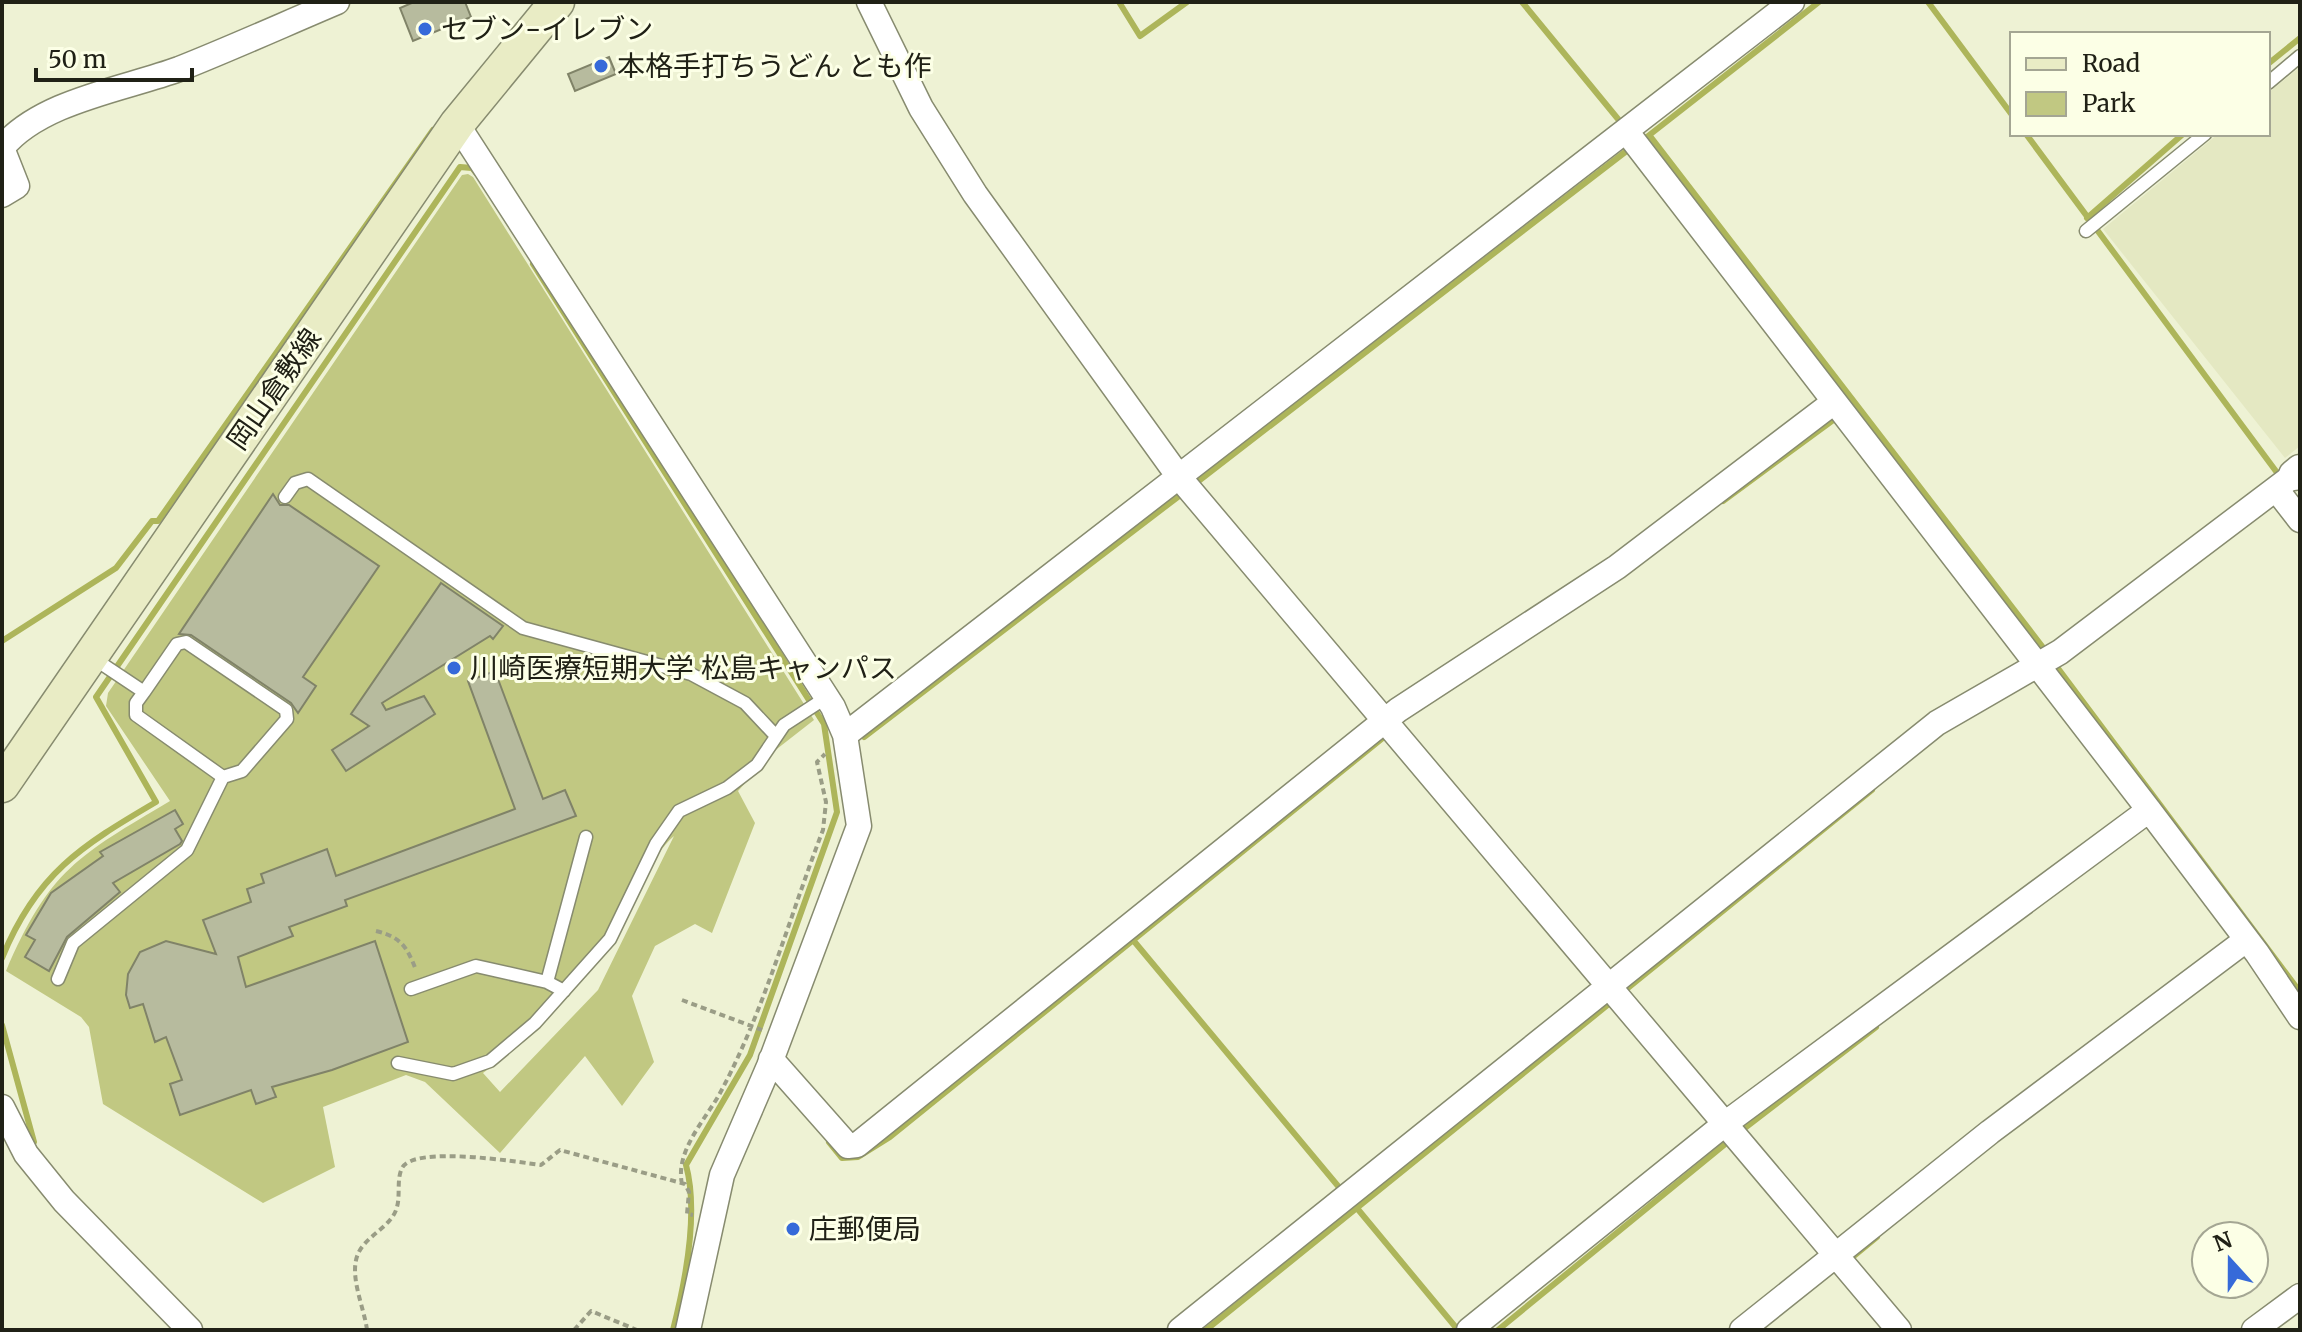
<svg xmlns="http://www.w3.org/2000/svg" width="2302" height="1332" viewBox="0 0 2302 1332" font-family="Merriweather,'Noto Sans JP',serif">
  <style>
    .built { fill: #e4e8c2 }
    .green { fill: #c1c882; fill-rule: evenodd }
    .lines { fill: none; stroke-linecap: round; stroke-linejoin: round }
    .stream { stroke: #adb55a; stroke-width: 6 }
    .building { fill: #b7bb9e; stroke: #808368; stroke-width: 2 }
    .service-casing { stroke: #878b6f; stroke-width: 15 }
    .minor-casing { stroke: #878b6f; stroke-width: 27 }
    .tertiary-casing { stroke: #878b6f; stroke-width: 33 }
    .secondary-casing { stroke: #878b6f; stroke-width: 37 }
    .path { stroke: #9a9d86; stroke-width: 4; stroke-dasharray: 6 4; stroke-linecap: butt }
    .service { stroke: #fff; stroke-width: 12 }
    .minor { stroke: #fff; stroke-width: 24 }
    .tertiary { stroke: #fff; stroke-width: 30 }
    .secondary { stroke: #e9ecc5; stroke-width: 34 }
    .poi-dot { fill: #366ad9; stroke: #fcffe6; stroke-width: 3 }
    .labels { text-anchor: middle; dominant-baseline: central; stroke-width: 6; stroke-linejoin: round; paint-order: stroke }
    .poi-label { font-size: 28px; fill: #202116; stroke: #fcffe6; text-anchor: start }
    .street-label { font-size: 28px; fill: #202116; stroke: #fcffe6 }
  </style>
  <rect width="100%" height="100%" fill="#eef2d4"/>
  <path class="built" d="M2300 67V446L2285 458 2103 229 2218 134H2268V93Z"/>
  <path class="green" d="M468 174 473 177 814 720 773 752 738 791 755 823 712 933 695 924 655 946 632 996 654 1062 622 1106 585 1056 500 1153 425 1082 406 1075 323 1107 335 1167 263 1203 103 1104 89 1027 81 1017 6 971C49 870 79 855 170 801L106 706 108 693 462 175ZM674 836 598 990 500 1092 483 1073C540 1032 587 981 623 920 639 893 650 857 674 836Z"/>
  <g class="lines">
    <path class="stream" d="M1119 2 1140 36 1187 2
      M1522 2 1618 119
      M1928 2 2012 115
      M2268 64 2300 38
      M2026 134 2281 478
      M1650 136 2048 654
      M1643 140 1819 2
      M2087 218 2183 134
      M533 264 824 724 837 812 750 1055 686 1165C699 1213 685 1283 673 1330
      M1192 486 1633 146
      M1723 501 1840 415
      M2 641 116 568 152 521H158L433 130
      M2054 663 2300 992
      M864 737 1183 493
      M1133 940 1343 1192
      M2 958C36 874 81 846 156 802L96 697 460 167 472 168 476 173
      M1623 992 1872 790
      M2 1025 34 1142
      M1746 1127 1876 1027
      M829 1142 842 1158 858 1157 890 1137 1389 733
      M1356 1207 1458 1330
      M1849 1260 1877 1237
      M1206 1330 1615 999
      M1498 1330 1729 1141"/>
  </g>
  <path class="building" d="M414 2H465L471 17 413 41 400 8Z
    M609 57 616 74 575 91 568 74Z
    M273 494 280 505H289L379 566 303 677 316 686 298 713 291 703 191 635 179 634Z
    M441 583 503 626 493 639 490 636 382 703 386 710 424 696 435 714 346 771 332 750 369 726 351 714Z
    M495 671 543 799 565 790 576 816 345 900 347 906 289 927 293 936 238 957 246 987 375 941 408 1042 332 1070 272 1087 276 1097 256 1104 251 1090 180 1115 170 1084 182 1080 166 1037 155 1042 143 1004 130 1008 126 995 128 974 140 952 166 941 216 954 203 920 251 902 247 889 264 883 261 874 327 849 336 876 515 809 468 681Z
    M175 810 183 824 175 829 182 841 180 844 113 883 120 892 67 937 49 971 25 957 35 940 26 935 51 893 103 856 100 852Z"/>
  <g class="lines">
    <defs>
      <path id="service" d="M2268 83 2300 56
        M2086 231 2205 134
        M285 497 295 483 308 479 523 628 691 674 745 703 776 736
        M144 692 177 644 186 642 286 710 287 719 242 771 223 777
        M58 979 73 943 187 850 223 777 136 715V703L144 692 93 658
        M547 982 586 837
        M411 989 476 966 547 982 564 991
        M398 1063 453 1074 490 1061 535 1023 610 939 656 844 679 811 727 788 757 765 784 725 827 697"/>
      <path id="minor" d="M869 2 921 108 975 194 1179 477 1899 1330
        M457 124 833 707 845 735 859 826 769 1066 722 1175 688 1330
        M1626 131 2149 810 2257 953 2300 1017
        M2 195 17 186 2 148C40 101 125 89 179 69 232 48 285 24 337 2
        M2276 489 2300 520
        M845 735 1792 2
        M771 1059 848 1146 857 1145 1398 710 1617 567 1834 402
        M2 1107 26 1154 64 1201 190 1330
        M1180 1330 1937 723 2060 652 2294 475
        M1469 1330 1726 1123 2149 810
        M1742 1330 1990 1132 2246 940
        M2254 1330 2300 1296"/>
      <path id="tertiary" d="M2294 475 2300 470"/>
      <path id="secondary" d="M2 785 457 124 557 2"/>
    </defs>
    <use href="#service" class="service-casing"/>
    <use href="#minor" class="minor-casing"/>
    <use href="#tertiary" class="tertiary-casing"/>
    <use href="#secondary" class="secondary-casing"/>
    <path class="path" d="M376 931C401 937 407 947 416 970
      M682 1000 762 1030
      M682 1184C675 1152 704 1121 719 1095 764 1012 789 918 823 830L826 802 817 762 825 754
      M367 1330C364 1305 345 1269 362 1247 371 1235 385 1228 393 1216 403 1201 395 1183 402 1168 414 1145 518 1162 541 1165L560 1150 685 1184 689 1192 687 1214 693 1215
      M574 1330 591 1311 637 1330"/>
    <use href="#service" class="service"/>
    <use href="#minor" class="minor"/>
    <use href="#tertiary" class="tertiary"/>
    <use href="#secondary" class="secondary"/>
  </g>
  <g class="poi-dot">
    <circle cx="425" cy="29" r="8"/>
    <circle cx="601" cy="66" r="8"/>
    <circle cx="454" cy="668" r="8"/>
    <circle cx="793" cy="1229" r="8"/>
  </g>
  <g class="labels">
    <g class="poi-label">
      <text x="441" y="29">セブン-イレブン</text>
      <text x="617" y="66">本格手打ちうどん とも作</text>
      <text x="470" y="668">川崎医療短期大学 松島キャンパス</text>
      <text x="809" y="1229">庄郵便局</text>
    </g>
    <g class="street-label">
      <text transform="translate(274 389) rotate(-55)">岡山倉敷線</text>
    </g>
  </g>
  <rect width="2302" height="1332" fill="none" stroke="#202116" stroke-width="8"/>
  <rect x="2010" y="32" width="260" height="104" fill="#fcffe6" stroke="#a4a693" stroke-width="2"/>
  <rect x="2026" y="58" width="40" height="12" fill="#e9ecc5" stroke="#a4a693" stroke-width="2"/>
  <text x="2082" y="72" font-size="24" fill="#202116">Road</text>
  <rect x="2026" y="92" width="40" height="24" fill="#c1c882" stroke="#a4a693" stroke-width="2"/>
  <text x="2082" y="112" font-size="24" fill="#202116">Park</text>
  <g transform="translate(2230 1260) rotate(339)"><circle r="38" fill="#fcffe6" stroke="#a4a693" stroke-width="2"/>
  <path d="M0-6L14 30L0 20L-14 30Z" fill="#366ad9"/>
  <text y="-12" font-size="22" font-weight="bold" text-anchor="middle" fill="#202116">N</text>
  </g>
  <path d="M36 68v12h156v-12" fill="none" stroke="#202116" stroke-width="4"/>
  <text x="48" y="68" font-size="24" fill="#202116" stroke="#fcffe6" stroke-width="6" paint-order="stroke">50 m</text>
</svg>
